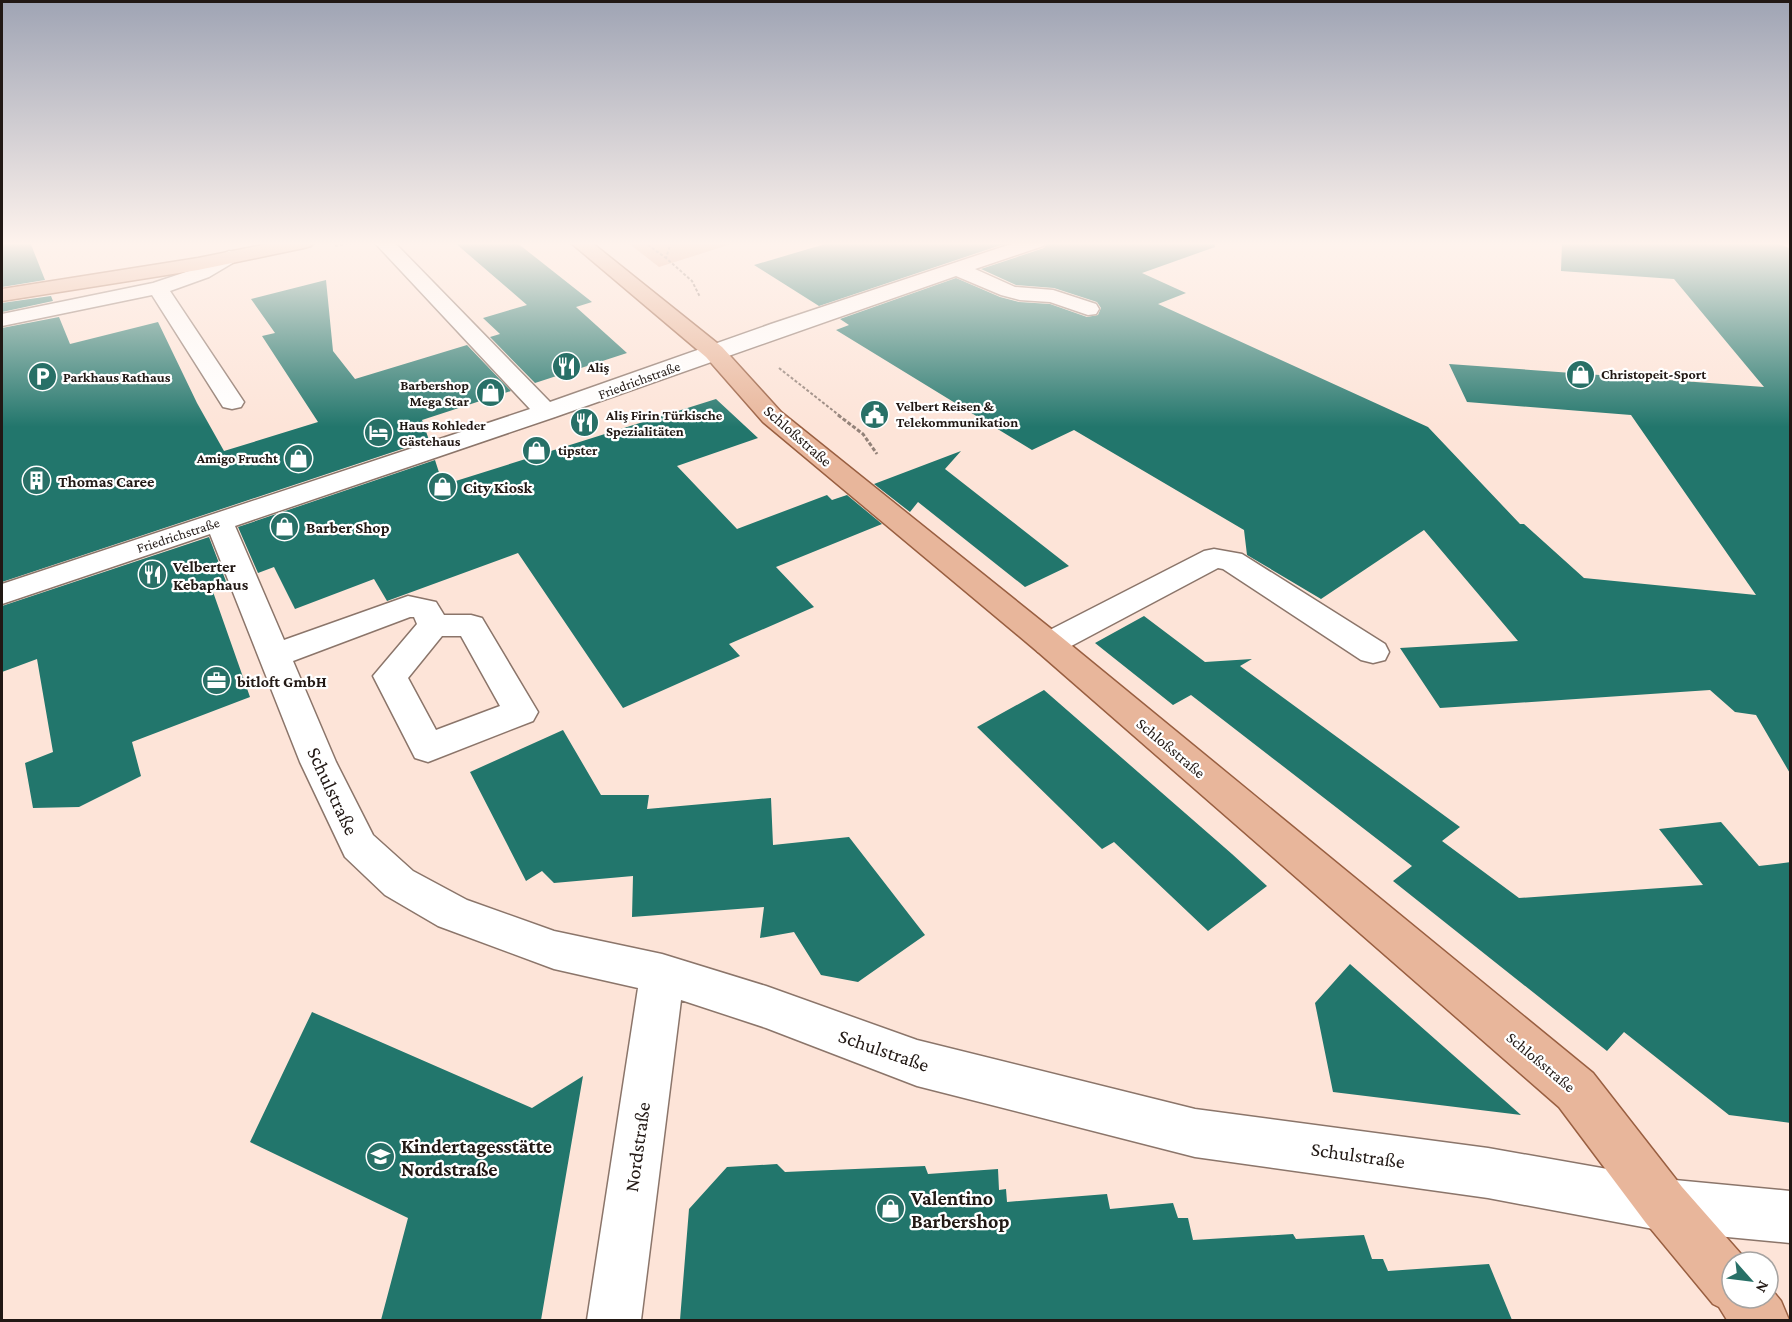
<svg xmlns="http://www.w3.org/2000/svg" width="1792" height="1322" viewBox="0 0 1792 1322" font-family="'Crimson Pro',serif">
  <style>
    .green { fill: #e5b39a }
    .building { fill: #22766c }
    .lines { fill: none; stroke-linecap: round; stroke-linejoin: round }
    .minor-casing { stroke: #8b756a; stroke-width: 3 }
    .major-casing { stroke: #995f41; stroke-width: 3 }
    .path-far1 { stroke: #938279; stroke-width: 2; stroke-dasharray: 3 2; stroke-linecap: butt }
    .path { stroke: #938279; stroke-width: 3; stroke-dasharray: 4 2; stroke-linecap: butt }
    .minor { fill: #fff; fill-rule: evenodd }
    .major { fill: #e8b69b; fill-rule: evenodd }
    .labels { text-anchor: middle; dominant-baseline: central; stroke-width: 4.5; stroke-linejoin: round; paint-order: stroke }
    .far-poi-label { font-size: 14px; font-weight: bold; fill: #211814; stroke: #fff; text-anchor: start }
    .far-street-label { font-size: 14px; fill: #211814; stroke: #fff }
    .street-label { font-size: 16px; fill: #211814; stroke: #fff }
    .poi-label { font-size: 16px; font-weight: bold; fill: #211814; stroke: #fff; text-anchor: start }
    .near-street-label { font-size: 20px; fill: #211814; stroke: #fff }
    .near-poi-label { font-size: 20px; font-weight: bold; fill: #211814; stroke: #fff; text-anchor: start }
  </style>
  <rect width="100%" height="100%" fill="#fde4d8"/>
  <path class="green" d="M627 242H738L659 267Z"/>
  <path class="building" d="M2 242H30L45 280 2 287Z
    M454 242H516L592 302 576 307 627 353 535 383 490 337 500 334 483 318 527 305Z
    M832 242H1010L819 306 754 265Z
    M1048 242H1214L1215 247 1142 273 1186 293 1158 304 1428 427 1520 524H1524L1584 578 1756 595 1631 415 1467 402 1449 364 1764 387 1674 279 1561 271 1562 242H1776L1791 249V775L1756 715 1735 712 1710 690 1440 708 1400 648 1518 641 1424 530 1321 599 1247 555 1244 530 1074 430 1032 450 836 330 849 325 840 319 956 278 1000 297 1019 302 1050 304 1087 317 1098 315 1101 308 1097 302 1054 288 1016 285 981 269 1044 248Z
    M326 280 333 351 355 379 467 345 511 391 422 420 429 440 2 582V328L59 317 70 344 158 322 197 403 224 451 318 422 262 336 275 333 251 299Z
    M51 296 53 301 2 312V303Z
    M716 399 758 438 677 466 737 529 827 495 832 500 847 495 882 524 776 567 814 607 729 644 740 656 623 708 518 553 387 601 374 579 295 609 274 567 258 573 238 527 435 460 443 485Z
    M961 451 945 469 1069 566 1025 587 918 502 910 512 874 484Z
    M209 537 227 584 212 589 250 697 132 742 141 776 79 807 33 808 25 763 53 752 37 659 2 672V606Z
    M1144 616 1205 662 1252 659 1240 666 1460 827 1442 841 1519 898 1703 885 1659 829 1721 822 1759 866 1791 862V1123L1729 1115 1624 1032 1607 1051 1393 881 1412 866 1191 695 1173 705 1095 643Z
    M1044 690 1232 854 1267 886 1208 931 1114 842 1102 849 977 727Z
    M563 730 601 795H649L647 809 771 798 773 845 849 837 925 935 858 982 821 975 794 932 760 938 764 907 632 917 633 876 554 883 542 871 526 881 470 772Z
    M1350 964 1521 1115 1333 1092 1315 1003Z
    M312 1012 532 1108 583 1076 541 1320H381L408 1218 250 1142Z
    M777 1164 785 1172 925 1166 928 1174 998 1169 999 1190 1006 1189 1007 1202 1107 1194 1110 1209 1173 1203 1178 1218H1188L1193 1240 1293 1234 1296 1239 1364 1235 1372 1259H1383L1388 1271 1489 1264 1512 1320H680L689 1209 727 1167Z"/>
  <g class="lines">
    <defs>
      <path id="minor" d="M374 242H394L550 402 771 324 1017 242H1046L1043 246 975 269 1015 287 1053 290 1096 304 1099 309 1096 314 1088 315 1050 302 1020 300 1001 295 956 276 555 417 235 526 284 640 408 596 436 602 444 615H471L482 618 538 712 533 721 428 762 415 758 373 676 417 624 414 617H410L293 661 336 762 373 835 413 871 467 900 554 931 662 954 766 986 917 1040 1195 1109 1488 1148 1664 1179 1790 1191V1243L1664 1231 1488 1198 1195 1157 917 1086 766 1028 681 1000 641 1320H587L638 988 554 969 438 926 385 895 345 857 300 762 210 534 2 604V584L530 409ZM442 636H461L500 706 436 730 408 678Z
        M229 251 236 253 239 257 236 261 209 277 170 291 244 402 241 407 232 409 223 407 152 295 2 326V314L153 283 195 269Z
        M1214 549 1242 554 1385 644 1389 652 1385 660 1373 663 1361 660 1223 569 1218 568 1060 652 1049 655 1038 652 1033 644 1038 636 1204 551Z"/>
      <path id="major" d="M277 242H314L311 246 304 248 198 270 2 301V289L198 258Z
        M570 242H591L722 347 781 412 1060 636 1593 1073 1682 1187 1748 1262H1732V1298H1768V1285L1781 1301 1789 1320H1727L1719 1307 1713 1304 1646 1223 1559 1107 1038 652 763 422 706 357Z"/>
    </defs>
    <use href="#minor" class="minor-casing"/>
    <use href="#major" class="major-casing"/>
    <path class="path-far1" d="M644 242 666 258
      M671 242 666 258 692 281 700 297
      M335 246 351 243
      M779 368 840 416"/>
    <path class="path" d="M838 415 863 434 877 454"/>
    <use href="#minor" class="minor"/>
    <use href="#major" class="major"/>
  </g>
  <linearGradient id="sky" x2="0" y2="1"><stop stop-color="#9fa4b4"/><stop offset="0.57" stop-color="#fef3ed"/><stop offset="1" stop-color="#fef3ed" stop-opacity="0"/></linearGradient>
  <rect width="1792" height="427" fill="url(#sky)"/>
  <defs>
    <symbol id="restaurant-disc" viewBox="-11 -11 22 22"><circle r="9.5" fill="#287067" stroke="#fff"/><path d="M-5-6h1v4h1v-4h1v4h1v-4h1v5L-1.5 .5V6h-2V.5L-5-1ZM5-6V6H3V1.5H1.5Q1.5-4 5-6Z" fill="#fff"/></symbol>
    <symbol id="shop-disc" viewBox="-11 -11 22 22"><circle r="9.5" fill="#287067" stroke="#fff"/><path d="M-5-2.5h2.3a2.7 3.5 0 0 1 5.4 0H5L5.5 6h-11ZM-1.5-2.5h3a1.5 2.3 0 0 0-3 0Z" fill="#fff"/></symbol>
    <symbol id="parking-disc" viewBox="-11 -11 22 22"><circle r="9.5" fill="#287067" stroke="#fff"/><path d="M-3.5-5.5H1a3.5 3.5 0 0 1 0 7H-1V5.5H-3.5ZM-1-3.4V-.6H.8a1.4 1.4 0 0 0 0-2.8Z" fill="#fff"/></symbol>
    <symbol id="civic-disc" viewBox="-11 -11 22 22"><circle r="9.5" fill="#287067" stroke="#fff"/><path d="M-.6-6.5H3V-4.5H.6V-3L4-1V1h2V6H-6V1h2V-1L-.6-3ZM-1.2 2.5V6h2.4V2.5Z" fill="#fff"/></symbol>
    <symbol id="hotel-disc" viewBox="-11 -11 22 22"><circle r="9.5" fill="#287067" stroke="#fff"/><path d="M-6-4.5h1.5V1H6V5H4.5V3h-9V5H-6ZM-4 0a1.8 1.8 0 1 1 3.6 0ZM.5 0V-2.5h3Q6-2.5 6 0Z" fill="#fff"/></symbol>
    <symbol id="building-disc" viewBox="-11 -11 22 22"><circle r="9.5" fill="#287067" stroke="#fff"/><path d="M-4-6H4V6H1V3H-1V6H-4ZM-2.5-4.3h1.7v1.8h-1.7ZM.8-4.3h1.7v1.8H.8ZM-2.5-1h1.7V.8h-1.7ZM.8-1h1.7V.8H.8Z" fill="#fff"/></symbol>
    <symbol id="office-disc" viewBox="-11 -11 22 22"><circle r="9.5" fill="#287067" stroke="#fff"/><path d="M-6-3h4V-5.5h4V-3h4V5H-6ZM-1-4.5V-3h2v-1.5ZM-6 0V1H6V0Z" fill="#fff"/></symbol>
    <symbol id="school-disc" viewBox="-11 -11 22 22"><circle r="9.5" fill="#287067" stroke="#fff"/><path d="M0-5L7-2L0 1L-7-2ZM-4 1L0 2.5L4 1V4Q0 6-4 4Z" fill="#fff"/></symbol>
  </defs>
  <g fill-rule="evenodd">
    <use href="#restaurant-disc" x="550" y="350" width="33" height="33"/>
    <use href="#shop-disc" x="1564" y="358" width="33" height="33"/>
    <use href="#parking-disc" x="26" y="360" width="33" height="33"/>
    <use href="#shop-disc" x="474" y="376" width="33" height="33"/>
    <use href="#civic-disc" x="858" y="398" width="33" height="33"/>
    <use href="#restaurant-disc" x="568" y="406" width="33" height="33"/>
    <use href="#hotel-disc" x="362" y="416" width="33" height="33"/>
    <use href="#shop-disc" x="520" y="434" width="33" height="33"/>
    <use href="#shop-disc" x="282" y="442" width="33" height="33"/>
    <use href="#building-disc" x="20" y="464" width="33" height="33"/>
    <use href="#shop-disc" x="426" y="470" width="33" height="33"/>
    <use href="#shop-disc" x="268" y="510" width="33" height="33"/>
    <use href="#restaurant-disc" x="136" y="558" width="33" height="33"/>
    <use href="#office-disc" x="200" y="664" width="33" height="33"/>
    <use href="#school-disc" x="364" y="1140" width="33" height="33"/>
    <use href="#shop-disc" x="874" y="1192" width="33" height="33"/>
  </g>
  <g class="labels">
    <g class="far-poi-label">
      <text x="587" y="367">Aliş</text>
      <text x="1601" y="374">Christopeit-Sport</text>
      <text x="63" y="377">Parkhaus Rathaus</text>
      <text x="469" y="385" text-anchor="end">Barbershop<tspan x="469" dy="16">Mega Star</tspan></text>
      <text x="896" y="406">Velbert Reisen &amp;<tspan x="896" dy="16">Telekommunikation</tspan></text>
      <text x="606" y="415">Aliş Firin Türkische<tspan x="606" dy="16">Spezialitäten</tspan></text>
      <text x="399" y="425">Haus Rohleder<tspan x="399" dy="16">Gästehaus</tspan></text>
      <text x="558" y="450">tipster</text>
      <text x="278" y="458" text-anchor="end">Amigo Frucht</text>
    </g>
    <g class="far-street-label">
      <text transform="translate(639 380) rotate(-20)">Friedrichstraße</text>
      <text transform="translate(178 535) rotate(-18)">Friedrichstraße</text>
    </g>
    <g class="street-label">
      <text transform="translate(798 436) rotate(41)">Schloßstraße</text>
      <text transform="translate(1171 748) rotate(40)">Schloßstraße</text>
      <text transform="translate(1541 1062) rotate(40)">Schloßstraße</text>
    </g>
    <g class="poi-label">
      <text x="58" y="481">Thomas Caree</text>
      <text x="463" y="487">City Kiosk</text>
      <text x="306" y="527">Barber Shop</text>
      <text x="173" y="566">Velberter<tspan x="173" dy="18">Kebaphaus</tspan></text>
      <text x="237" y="681">bitloft GmbH</text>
    </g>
    <g class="near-street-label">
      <text transform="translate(333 791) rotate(65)">Schulstraße</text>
      <text transform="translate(884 1050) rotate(19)">Schulstraße</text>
      <text transform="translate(637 1147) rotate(-82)">Nordstraße</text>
      <text transform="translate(1358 1155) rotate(8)">Schulstraße</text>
    </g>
    <g class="near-poi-label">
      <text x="401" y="1146">Kindertagesstätte<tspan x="401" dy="23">Nordstraße</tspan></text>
      <text x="911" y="1198">Valentino<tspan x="911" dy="23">Barbershop</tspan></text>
    </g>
  </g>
  <rect width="1792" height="1322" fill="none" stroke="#211814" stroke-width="6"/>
  <g transform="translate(1750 1280) rotate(118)"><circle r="28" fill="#ffffff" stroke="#a6a3a1" stroke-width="1.5"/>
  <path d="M0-4.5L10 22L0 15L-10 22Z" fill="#287067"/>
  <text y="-9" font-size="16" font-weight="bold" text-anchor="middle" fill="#211814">N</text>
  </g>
</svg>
